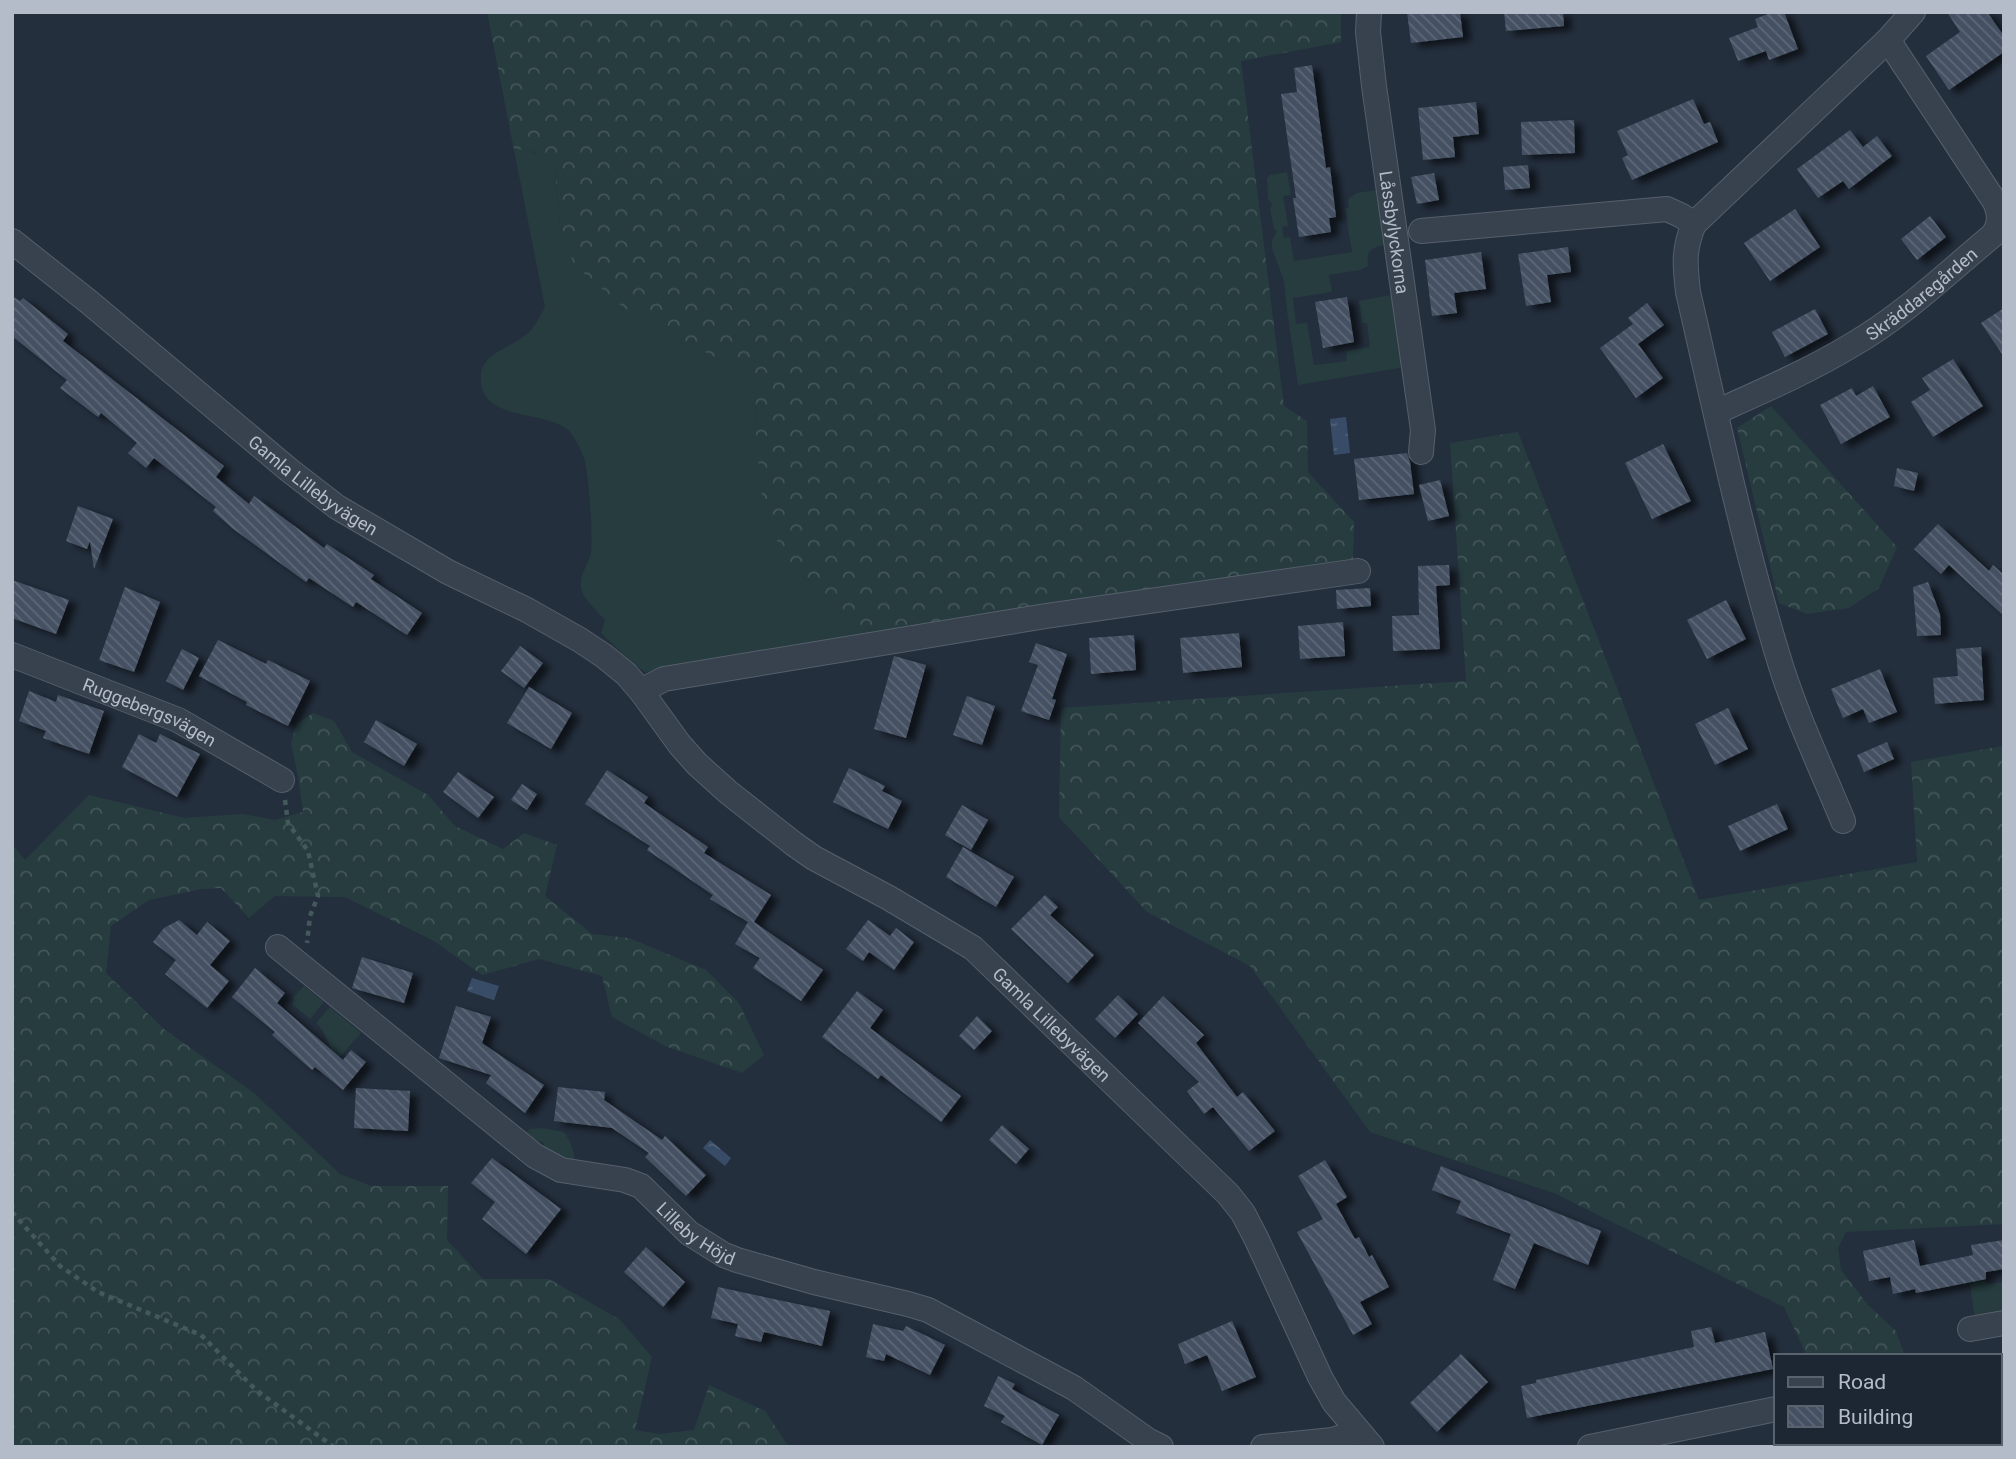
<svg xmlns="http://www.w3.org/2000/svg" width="2016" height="1459" viewBox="0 0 2016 1459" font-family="Roboto,sans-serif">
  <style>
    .grass { fill: #263c3f }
    .forest { fill: url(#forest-crowns) }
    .water { fill: url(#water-ripples) }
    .building { fill: url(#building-back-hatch); filter: url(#shadow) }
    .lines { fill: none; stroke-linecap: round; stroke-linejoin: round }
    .street-casing { stroke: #565f6c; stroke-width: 26 }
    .path { stroke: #44595c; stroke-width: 4.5; stroke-dasharray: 5 5; stroke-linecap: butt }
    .street { stroke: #38414e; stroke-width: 24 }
    .labels { text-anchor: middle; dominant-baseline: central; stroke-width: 6; stroke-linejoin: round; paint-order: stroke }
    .street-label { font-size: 18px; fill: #b4bcc9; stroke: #1d2633 }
  </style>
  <defs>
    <pattern id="forest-crowns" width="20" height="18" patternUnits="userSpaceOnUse" patternTransform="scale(1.75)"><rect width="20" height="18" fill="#263c3f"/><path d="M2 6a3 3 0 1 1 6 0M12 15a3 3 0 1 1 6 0" fill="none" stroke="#435659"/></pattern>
    <pattern id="water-ripples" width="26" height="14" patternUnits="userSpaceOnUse" patternTransform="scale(1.75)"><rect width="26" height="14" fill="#394c67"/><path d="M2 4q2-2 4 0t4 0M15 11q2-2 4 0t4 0" fill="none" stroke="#53647b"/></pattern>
    <pattern id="building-back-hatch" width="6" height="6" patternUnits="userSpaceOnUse" patternTransform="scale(1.75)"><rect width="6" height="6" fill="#455162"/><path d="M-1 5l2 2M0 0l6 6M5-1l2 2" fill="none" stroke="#5d6877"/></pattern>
    <filter id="shadow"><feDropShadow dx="8" dy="4.5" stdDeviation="3.5" flood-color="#0009"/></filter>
  </defs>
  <rect width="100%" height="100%" fill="#242f3e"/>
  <path class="grass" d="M523 148 542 157 555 169 560 223 667 331 755 379 756 434 794 568 869 637 645 672 633 664 601 633 605 620C599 613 584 599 582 591 577 573 590 565 591 551 593 536 589 468 583 456 580 448 573 433 567 429 540 410 477 421 481 374 483 352 513 347 527 334 535 327 540 316 545 307L514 150Z
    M1287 172 1291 195 1283 196 1288 226 1282 227 1284 238 1290 237 1294 261 1352 252 1345 209 1349 207 1348 199 1357 193 1376 190 1385 245C1371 247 1366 251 1368 266L1360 270 1329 275 1332 292 1293 298 1296 324 1307 323 1314 365 1347 361 1346 351 1370 347 1367 323H1362L1359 301 1396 294 1405 365 1399 368 1298 385 1287 310 1284 281 1272 248V240L1277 231 1274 229 1270 210 1272 203 1268 199 1267 178 1270 175Z
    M304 986 324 1002 310 1019 293 1005V997Z
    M330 1007 361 1033 337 1060C328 1049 328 1033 316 1023Z
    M542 1128 564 1132C572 1143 575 1153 575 1167L543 1153 544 1143 536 1140 532 1144 524 1133 530 1129Z
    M1969 1278H1979L1990 1284 2004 1282V1314L1975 1319Z"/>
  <path class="forest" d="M487 12H1341V42L1241 61 1284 406 1307 421 1308 472 1354 522 1353 562 869 637 794 568 764 520 756 434 755 379 624 308 574 265 560 223 555 169C543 158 531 146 514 150Z
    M1771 406 1897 547 1879 588 1849 608 1807 614 1779 603 1737 428Z
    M1518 432 1699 900 1917 862 1911 762 2004 746V1224L1846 1232 1838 1248 1841 1270 1868 1305 1896 1331 1905 1356H1807L1784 1307 1554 1193 1370 1132 1250 966 1147 912 1059 817 1061 708 1466 681 1450 443Z
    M313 713 334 721 352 752 428 795 455 826 503 849 524 833 557 845 545 896 592 934 629 938 706 970 739 1003 764 1055 742 1073 665 1046 612 1017 602 976 539 959 482 975 434 941 345 897 275 896 249 918 221 888 202 889 149 900 111 926 106 973 164 1029 254 1093 340 1174 371 1186H448L447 1240 483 1279H549L619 1319 652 1357 635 1430 660 1434 694 1430 709 1385 765 1411 787 1444 795 1447H12V844L25 860 89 795 184 818 243 814 275 820 303 812 298 776 291 743 297 723Z
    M1882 1443H1957L1962 1447H1883Z"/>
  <path class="water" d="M1346 417 1350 453 1334 455 1330 419Z
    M472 978 499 986 494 1000 467 991Z
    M710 1140 731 1158 725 1166 703 1148Z"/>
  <path class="building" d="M1407 12H1460L1463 37 1411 43Z
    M1504 12H1563L1564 26 1506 31Z
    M1773 12H1784L1798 49 1769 60 1766 51 1738 61 1729 38 1758 27 1755 19Z
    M1947 12H1987L2004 36V52L1949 90 1926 56 1960 32Z
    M1312 65 1326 168 1330 167 1336 217 1329 218 1331 232 1299 237 1293 198H1296L1281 94 1297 92 1294 68Z
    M1693 99 1704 124 1710 122 1718 142 1632 180 1622 158 1628 155 1617 131Z
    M1476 102 1479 134 1453 137 1455 157 1423 160 1418 108Z
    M1574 120 1575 153 1522 155 1521 122Z
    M1850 130 1863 147 1877 136 1892 156 1849 189 1843 181 1818 198 1797 169Z
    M1528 165 1530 188 1505 190 1503 167Z
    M1434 173 1439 200 1417 204 1411 177Z
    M1795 209 1820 247 1770 281 1744 243Z
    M1930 216 1946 237 1917 260 1901 239Z
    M1568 247 1571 272 1547 275 1551 302 1526 306 1518 254Z
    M1481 252 1486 289 1454 293 1457 313 1432 316 1425 260Z
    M12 296 20 301 23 298 68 334 63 341 224 466 216 477 249 504 254 496 324 548 327 544 374 575 371 579 422 613 407 635 356 602 353 607 309 578 306 582 232 528 213 511 216 507 154 458 146 468 128 453 137 443 101 413 98 417 60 388 67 380 12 336Z
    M1347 297 1354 342 1323 348 1315 302Z
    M1647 303 1664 325 1638 344 1663 378 1636 398 1600 348 1633 324 1628 318Z
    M2004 308V357L1981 323Z
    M1815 309 1828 334 1785 357 1772 332Z
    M1953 359 1983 406 1933 437 1911 402 1930 390 1922 378Z
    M1873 386 1890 417 1841 444 1820 405 1852 388 1856 396Z
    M1663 444 1691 501 1652 519 1625 463Z
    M1407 453 1410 462 1414 494 1359 500 1354 459Z
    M1897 468 1918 473 1914 491 1894 486Z
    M1440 480 1449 516 1428 521 1419 485Z
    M78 506 113 519 94 569 90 541 87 549 66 541Z
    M1938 524 1989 571 1993 565 2004 575V616L1949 565 1941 574 1914 549Z
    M1449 565 1450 585 1436 586 1440 649 1393 651 1392 616 1419 615 1418 566Z
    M12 580 69 600 56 634 12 618Z
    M1928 582 1940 614 1941 635 1917 636 1913 587Z
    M125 587 160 602 134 672 99 660Z
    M1370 588 1371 606 1337 609 1336 590Z
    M1726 600 1746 639 1707 659 1687 620Z
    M1343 622 1345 656 1300 659 1298 626Z
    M1239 633 1242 667 1183 673 1180 638Z
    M1134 635 1136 670 1091 674 1089 638Z
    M218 640 266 664 268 660 310 681 288 726 246 705 247 702 199 676Z
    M1036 643 1067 654 1052 699 1056 700 1049 720 1021 711 1038 665 1029 662Z
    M520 646 543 663 524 688 501 671Z
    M1981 647 1984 700 1935 704 1933 678 1958 676 1956 649Z
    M182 649 199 658 183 690 166 681Z
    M894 656 926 665 906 738 874 729Z
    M1880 669 1897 712 1869 723 1863 709 1843 718 1831 689Z
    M529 687 572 713 551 749 507 723Z
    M29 691 56 702 58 695 104 711 89 754 43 738 46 731 19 721Z
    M967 696 995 706 982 745 953 735Z
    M1728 708 1748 749 1715 765 1695 724Z
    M376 720 417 744 404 766 364 742Z
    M139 734 156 743 160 734 200 754 177 797 122 767Z
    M1887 742 1894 759 1864 772 1857 755Z
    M849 768 885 786 882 791 902 801 888 829 833 802Z
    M607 770 648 797 644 803 708 847 704 853 771 895 754 922 823 970 801 1001 753 968 760 958 735 944 748 922 710 899 713 895 647 850 650 846 585 804Z
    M458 772 494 797 478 818 443 792Z
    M522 784 537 794 527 810 511 800Z
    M1777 804 1788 829 1740 851 1728 826Z
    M962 805 988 820 971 850 945 835Z
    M963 847 1014 877 996 907 946 877Z
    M1045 895 1058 907 1050 915 1094 955 1068 983 1011 929Z
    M179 920 197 935 207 922 230 941 210 965 229 981 207 1008 165 974 176 960 153 942 164 928Z
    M868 920 890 936 896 928 914 942 894 970 869 952 863 961 846 949Z
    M362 957 413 973 404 1003 352 988Z
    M255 968 285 993 277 1003 343 1060 351 1050 366 1062 343 1090 315 1067 312 1070 272 1035 275 1032 232 997Z
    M857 991 883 1010 870 1028 961 1096 941 1122 881 1075 878 1079 822 1037Z
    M1118 995 1138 1014 1115 1038 1095 1019Z
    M1163 996 1204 1035 1196 1043 1237 1097 1243 1092 1275 1131 1249 1151 1213 1107 1204 1114 1187 1091 1199 1082 1138 1023Z
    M456 1006 491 1017 482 1043 544 1085 525 1113 486 1083 491 1075 439 1058Z
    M977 1016 992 1031 974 1050 959 1036Z
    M558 1087 605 1092 604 1100 662 1140 665 1136 706 1175 686 1196 645 1157 649 1153 612 1128 554 1121Z
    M356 1088 410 1091 408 1131 354 1128Z
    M1002 1125 1029 1149 1016 1164 989 1140Z
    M492 1158 561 1209 526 1254 482 1219 495 1202 471 1183Z
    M1325 1160 1347 1197 1336 1204 1355 1239 1359 1237 1369 1257 1372 1255 1389 1287 1360 1302 1372 1324 1353 1335 1297 1232 1323 1219 1298 1176Z
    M1441 1166 1601 1231 1588 1265 1534 1243 1515 1289 1493 1280 1511 1234 1456 1213 1461 1201 1432 1190Z
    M1914 1240 1920 1266 1973 1255 1971 1245 2004 1240V1269L1986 1272V1279L1916 1293 1915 1289 1893 1294 1890 1277 1869 1281 1863 1251Z
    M646 1247 685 1282 663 1307 624 1272Z
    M718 1287 830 1311 822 1346 764 1332 761 1342 735 1336 738 1324 711 1318Z
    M1232 1321 1256 1377 1222 1391 1207 1355 1185 1364 1178 1344Z
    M873 1324 903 1331 906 1326 945 1345 930 1375 886 1354 884 1361 866 1357Z
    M1711 1327 1715 1343 1765 1332 1773 1369 1527 1418 1521 1386 1536 1383V1380L1694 1347 1691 1331Z
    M1461 1354 1488 1382 1437 1432 1410 1403Z
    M998 1376 1015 1384 1012 1389 1059 1415 1042 1445 1001 1422 1005 1416 984 1406Z"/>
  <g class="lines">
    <defs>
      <g id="street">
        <path id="s1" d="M1369 12 1368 32 1374 86 1423 430 1421 452"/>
        <path d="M1421 231 1667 209 1682 216 1694 224"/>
        <path id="s2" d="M12 241 89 302 289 470 337 507 448 572 527 610 580 640 604 656 626 674 641 691 680 745 697 764 728 792 794 844 814 858 889 898 973 948 1228 1194 1243 1213 1257 1240 1320 1377 1334 1402 1372 1447"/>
        <path id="s3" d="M1716 412C1763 391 1809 371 1852 345 1904 315 1947 273 1993 235 2001 223 2000 214 1995 202L1888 40"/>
        <path id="s4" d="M12 655 178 720 282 780"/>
        <path d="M641 691 664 679 1046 616 1358 571"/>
        <path d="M1843 821C1820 765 1794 711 1777 653 1741 534 1716 413 1688 292 1685 265 1683 250 1694 224L1888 40 1913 12"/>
        <path id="s5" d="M278 947 535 1156 561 1170 625 1180 641 1186 689 1233 724 1255 737 1260 814 1282 908 1304 928 1310 1074 1388 1149 1441 1161 1447"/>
        <path d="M1970 1329 2004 1323"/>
        <path d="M1865 1443 1867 1447"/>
        <path d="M1263 1447 1333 1440 1358 1432"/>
        <path d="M1590 1447 1776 1409"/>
      </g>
    </defs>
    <use href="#street" class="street-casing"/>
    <path class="path" d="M285 800 288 823 308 851 318 896 310 916 307 943
      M12 1212 60 1266 98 1292 201 1335 256 1390 334 1447"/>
    <use href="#street" class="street"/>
  </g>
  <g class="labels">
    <g class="street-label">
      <text stroke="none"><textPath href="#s1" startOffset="222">Låssbylyckorna</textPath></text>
      <text stroke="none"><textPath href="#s3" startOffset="238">Skräddaregården</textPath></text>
      <text stroke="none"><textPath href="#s2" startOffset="388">Gamla Lillebyvägen</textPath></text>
      <text stroke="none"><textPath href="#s4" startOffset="149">Ruggebergsvägen</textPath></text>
      <text stroke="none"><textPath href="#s2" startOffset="1312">Gamla Lillebyvägen</textPath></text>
      <text stroke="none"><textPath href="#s5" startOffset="516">Lilleby Höjd</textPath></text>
    </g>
  </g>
  <rect width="2016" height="1459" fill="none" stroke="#b4bcc9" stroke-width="28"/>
  <rect x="1774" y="1354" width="228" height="91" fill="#1d2633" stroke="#59626f" stroke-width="2"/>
  <rect x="1788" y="1377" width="35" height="10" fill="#38414e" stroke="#59626f" stroke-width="2"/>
  <text x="1838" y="1389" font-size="21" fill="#b4bcc9">Road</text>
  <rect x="1788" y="1406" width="35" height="21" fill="url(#building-back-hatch)" stroke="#59626f" stroke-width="2"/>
  <text x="1838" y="1424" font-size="21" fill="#b4bcc9">Building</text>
</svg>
